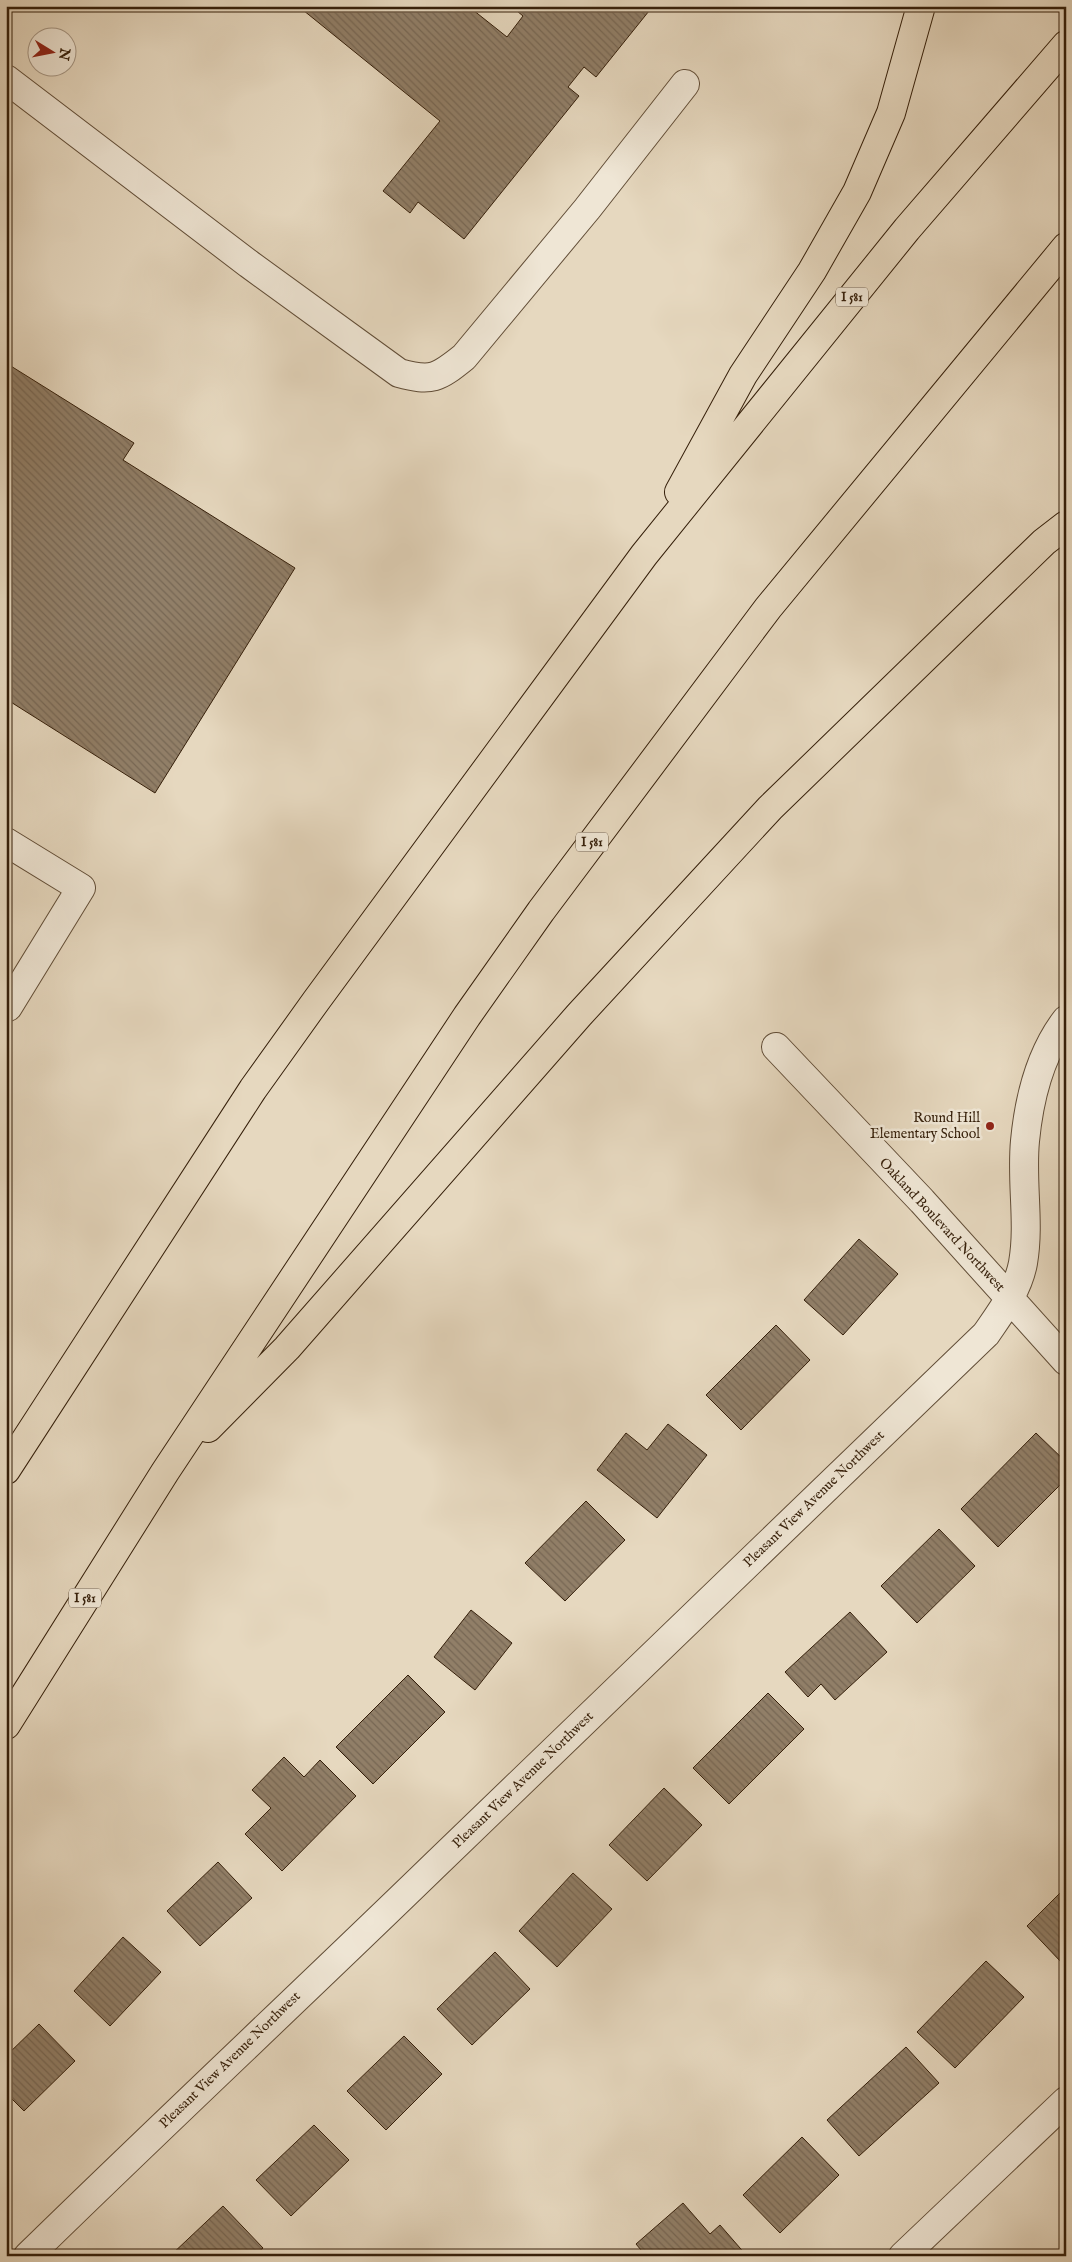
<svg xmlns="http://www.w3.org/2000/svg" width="1072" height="2262" viewBox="0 0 1072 2262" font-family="'IM FELL English',serif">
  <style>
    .building { fill: url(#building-back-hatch); stroke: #351f0a }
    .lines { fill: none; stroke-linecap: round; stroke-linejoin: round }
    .minor-casing { stroke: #614d37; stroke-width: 30 }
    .highway-casing { stroke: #351f0a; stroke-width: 30 }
    .minor { stroke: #efe6d5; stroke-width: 28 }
    .highway { stroke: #e6d8bf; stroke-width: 28 }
    .poi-dot { fill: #8f2418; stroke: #efe6d5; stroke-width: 2 }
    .labels { text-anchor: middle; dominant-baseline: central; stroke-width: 5; stroke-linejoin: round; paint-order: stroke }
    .shield { fill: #efe6d5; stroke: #6d5b47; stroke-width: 1 }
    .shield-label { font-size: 12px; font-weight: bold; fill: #351f0a }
    .poi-label { font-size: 14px; fill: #351f0a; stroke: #efe6d5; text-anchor: end }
    .street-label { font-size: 14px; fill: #351f0a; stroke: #efe6d5 }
  </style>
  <defs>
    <pattern id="building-back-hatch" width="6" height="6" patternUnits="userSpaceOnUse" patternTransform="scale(1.25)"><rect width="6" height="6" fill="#917f68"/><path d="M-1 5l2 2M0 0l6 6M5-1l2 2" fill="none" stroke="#776754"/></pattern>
  </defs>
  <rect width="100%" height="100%" fill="#e6d8bf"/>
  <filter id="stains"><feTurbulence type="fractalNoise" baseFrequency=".004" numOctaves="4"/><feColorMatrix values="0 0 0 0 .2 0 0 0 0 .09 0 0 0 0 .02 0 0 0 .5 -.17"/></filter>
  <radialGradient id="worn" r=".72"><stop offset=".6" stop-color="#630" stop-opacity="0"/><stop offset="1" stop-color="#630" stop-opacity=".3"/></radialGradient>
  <path class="building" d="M298 6H468L507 37 523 16 511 6H653L596 77 584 67 568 87 579 96 464 239 418 202 410 213 383 191 440 121Z
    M6 363 134 443 123 460 295 568 155 793 6 699Z
    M859 1239 898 1274 843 1335 804 1300Z
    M776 1325 810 1360 741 1430 706 1395Z
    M668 1424 707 1455 657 1518 597 1470 626 1433 647 1450Z
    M1036 1433 1066 1462V1479L998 1547 961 1509Z
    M586 1501 625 1540 565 1601 525 1563Z
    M939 1529 975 1566 917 1623 881 1586Z
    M471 1610 512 1643 475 1690 434 1657Z
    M850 1612 887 1652 835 1700 821 1684 808 1697 785 1672Z
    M408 1675 445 1712 373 1784 336 1747Z
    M768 1693 804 1729 729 1804 693 1768Z
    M284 1757 304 1777 320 1760 356 1796 282 1871 245 1834 271 1808 252 1790Z
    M664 1788 702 1825 647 1881 609 1845Z
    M218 1862 252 1898 200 1946 167 1911Z
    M573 1873 612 1909 557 1967 519 1931Z
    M1066 1887V1957L1061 1962 1027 1926Z
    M123 1937 161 1972 110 2026 74 1991Z
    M495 1952 530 1989 472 2045 437 2009Z
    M986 1961 1024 1997 955 2068 917 2032Z
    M39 2024 75 2061 24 2111 6 2093V2056Z
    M404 2036 442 2074 386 2130 347 2091Z
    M906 2047 939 2083 859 2156 827 2120Z
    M314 2125 349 2160 291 2216 256 2180Z
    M802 2137 839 2175 780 2233 743 2195Z
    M683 2203 710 2234 720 2225 747 2256H646L636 2244Z
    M223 2206 263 2248 254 2256H170Z"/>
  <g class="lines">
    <defs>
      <path id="minor" d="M6 79 249 264 399 373C432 382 438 378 464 357L587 209 685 84
        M6 842 81 888 8 1007 6 1006
        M776 1047 922 1201 1066 1361
        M28 2256C162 2125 299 1997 433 1867 617 1689 801 1511 986 1334 1001 1312 1018 1290 1023 1263 1030 1223 1021 1182 1025 1141 1029 1099 1040 1054 1066 1020
        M903 2256 1066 2101"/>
      <path id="highway" d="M679 492 743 375 812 271 857 192 891 113 921 6
        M208 1428 287 1348 579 1015 770 808 1044 542 1066 525
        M6 1470 253 1089 316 1001 644 555 907 229 1066 45
        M6 1725 165 1472 467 1016 541 911 768 608 1066 247"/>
    </defs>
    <use href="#minor" class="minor-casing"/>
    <use href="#highway" class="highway-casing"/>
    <use href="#minor" class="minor"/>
    <use href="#highway" class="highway"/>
  </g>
  <circle class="poi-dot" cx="990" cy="1126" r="5"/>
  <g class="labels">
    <g class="shield">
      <rect x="836" y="287.5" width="32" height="19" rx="4"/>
      <rect x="576" y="832.5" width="32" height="19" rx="4"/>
      <rect x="69" y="1588.5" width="32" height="19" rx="4"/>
    </g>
    <g class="shield-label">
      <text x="852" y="297">I 581</text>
      <text x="592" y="842">I 581</text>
      <text x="85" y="1598">I 581</text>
    </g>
    <g class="poi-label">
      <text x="980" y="1118">Round Hill<tspan x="980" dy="16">Elementary School</tspan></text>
    </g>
    <g class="street-label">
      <text transform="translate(942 1225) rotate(47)">Oakland Boulevard Northwest</text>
      <text transform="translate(814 1499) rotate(-44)">Pleasant View Avenue Northwest</text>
      <text transform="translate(523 1780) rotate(-44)">Pleasant View Avenue Northwest</text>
      <text transform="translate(230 2060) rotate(-44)">Pleasant View Avenue Northwest</text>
    </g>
  </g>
  <rect width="1072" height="2262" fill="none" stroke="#e6d8bf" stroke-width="25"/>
  <rect x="8" y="8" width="1057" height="2247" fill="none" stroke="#351f0a" stroke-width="2.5"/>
  <rect x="12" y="12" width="1047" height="2237" fill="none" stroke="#351f0a"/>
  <g transform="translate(52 52) rotate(100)"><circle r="24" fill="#efe6d5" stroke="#a59684"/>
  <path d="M0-4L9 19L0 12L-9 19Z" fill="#8f2418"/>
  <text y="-8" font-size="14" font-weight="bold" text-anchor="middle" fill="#351f0a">N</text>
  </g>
  <rect width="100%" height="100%" filter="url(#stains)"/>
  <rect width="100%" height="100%" fill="url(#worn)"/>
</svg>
